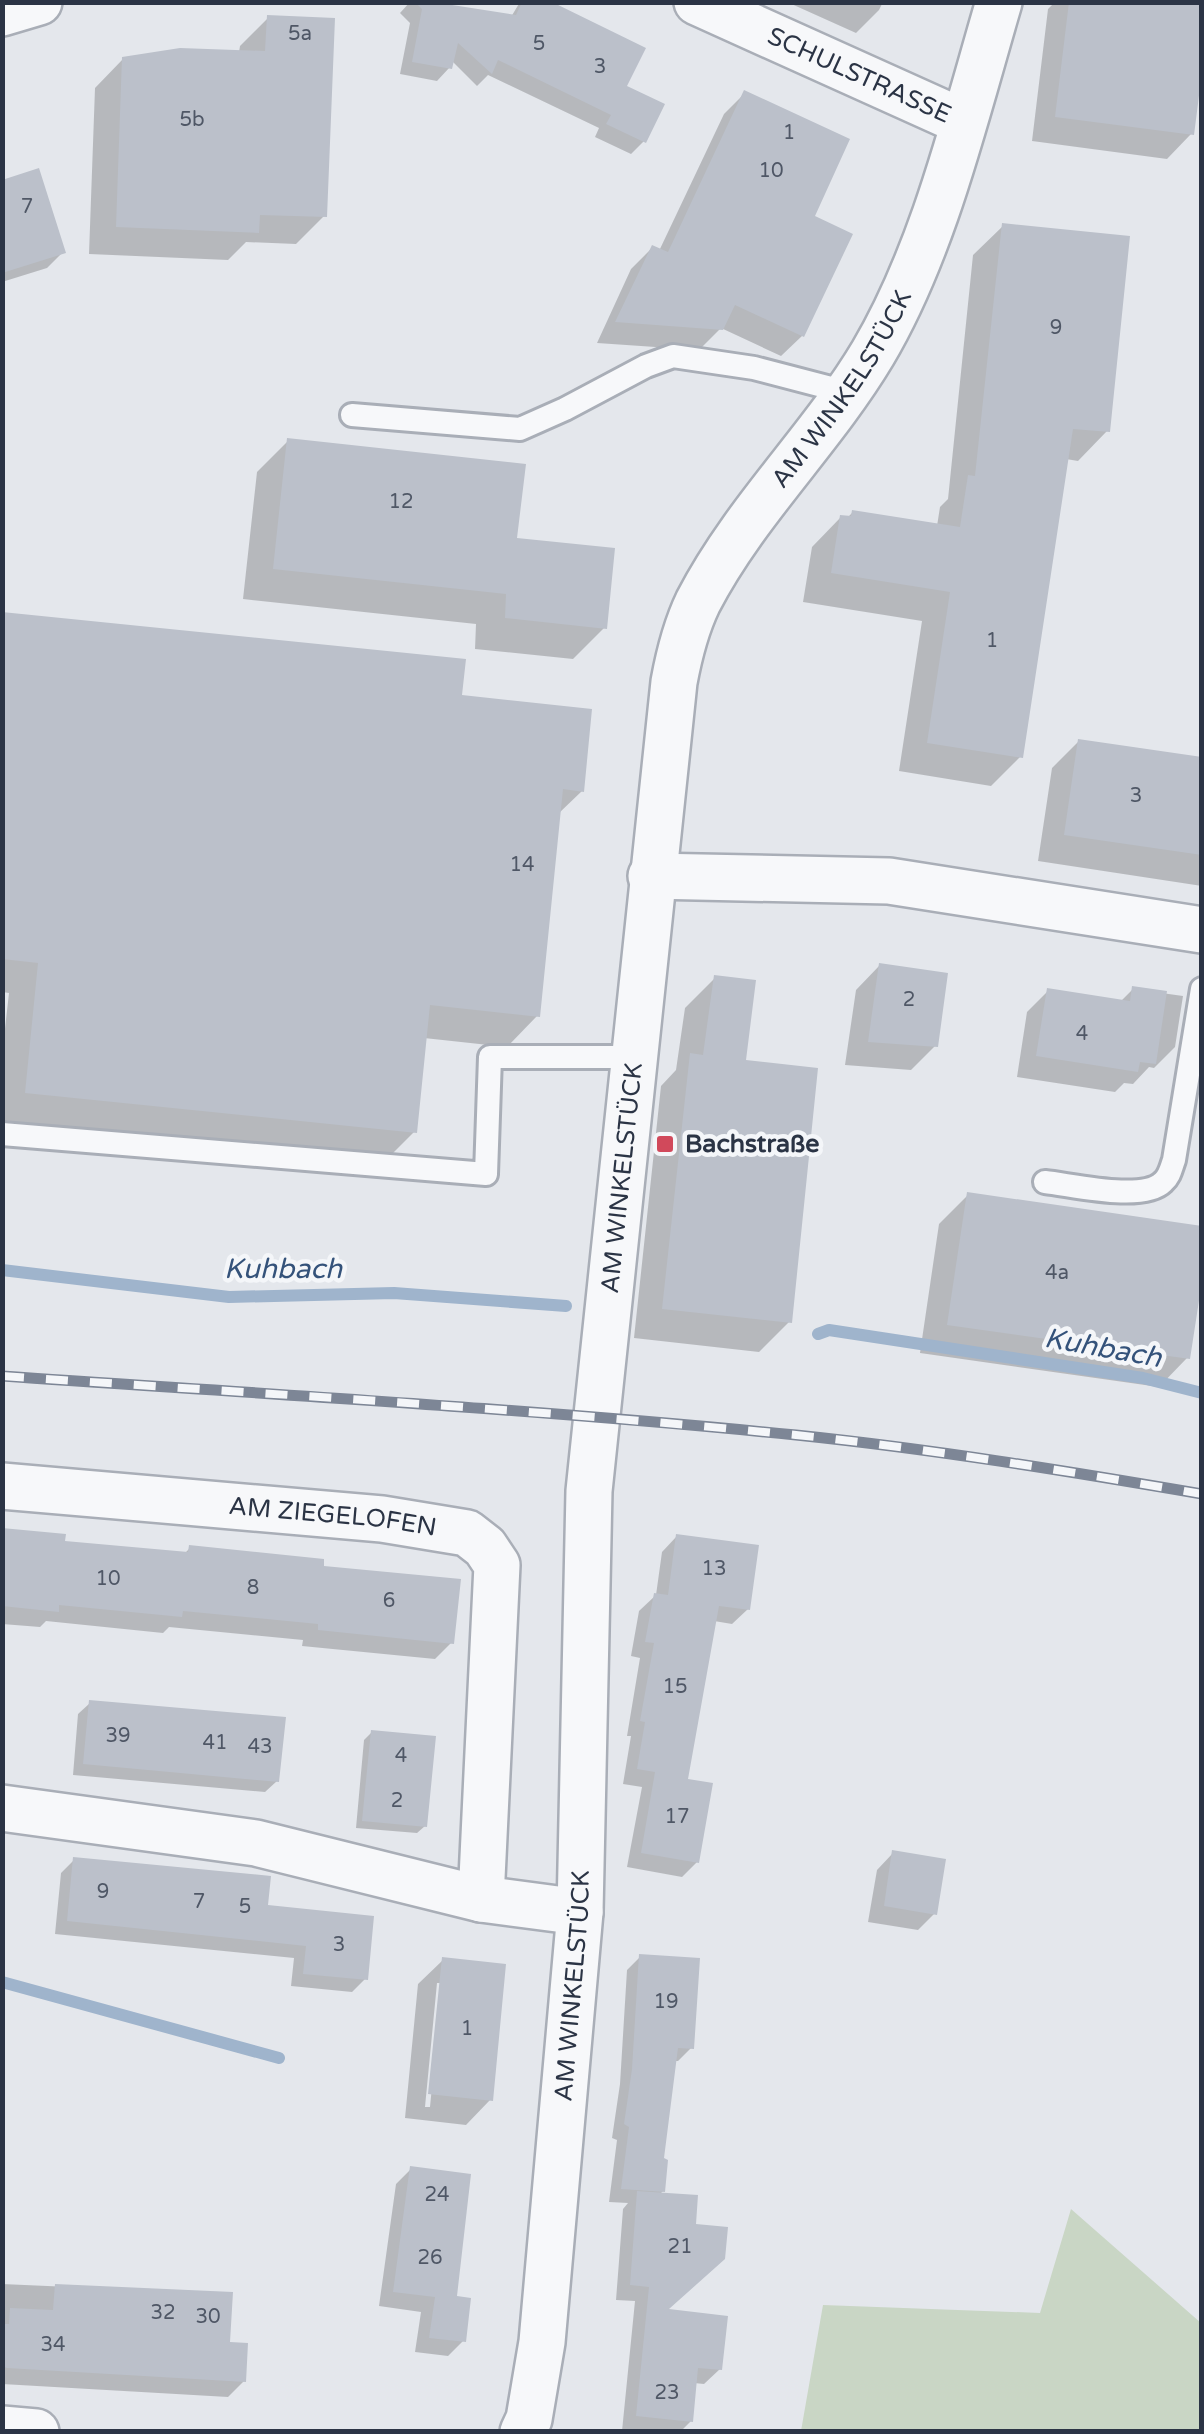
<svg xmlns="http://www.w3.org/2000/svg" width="1204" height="2434" viewBox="0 0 1204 2434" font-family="'Varela Round',sans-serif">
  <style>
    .green { fill: #c9d6c5 }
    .shadow { fill: #0003; fill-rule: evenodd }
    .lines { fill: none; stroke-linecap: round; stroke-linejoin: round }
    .stream { stroke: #9fb4cc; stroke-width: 12 }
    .building { fill: #bbc0ca }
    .lane-casing { stroke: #a9aeb7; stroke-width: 28 }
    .street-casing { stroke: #a9aeb7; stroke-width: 50 }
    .lane { stroke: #f7f8fa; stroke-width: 22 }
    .street { stroke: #f7f8fa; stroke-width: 45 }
    .rail-casing { stroke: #7d8696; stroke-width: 11 }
    .rail { stroke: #f4f6f9; stroke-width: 8; stroke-dasharray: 22; stroke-linecap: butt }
    .poi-dot { fill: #d1495b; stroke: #f4f6f9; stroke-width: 4 }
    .labels { text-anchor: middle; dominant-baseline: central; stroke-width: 9; stroke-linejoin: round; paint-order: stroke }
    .number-label { font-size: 20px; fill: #4f5766 }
    .street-label { font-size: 25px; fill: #2b3445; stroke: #f4f6f9 }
    .poi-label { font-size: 25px; font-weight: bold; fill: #2b3445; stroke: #f4f6f9; text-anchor: start }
    .water-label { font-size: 28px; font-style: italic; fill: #34527a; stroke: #f4f6f9 }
  </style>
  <rect width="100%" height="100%" fill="#e4e7ec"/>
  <path class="green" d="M1071 2209 1201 2323V2431H801L823 2305 1040 2313Z"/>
  <path class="shadow" d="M410 2 511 17 520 2H547L624 87 644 141 631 154 595 137 599 128 488 75 477 86 452 61 450 67 437 81 400 74 410 23 400 13Z
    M787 2H883L879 10 856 33Z
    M1055 2H1202L1191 134 1167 159 1032 141 1048 9Z
    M268 18 324 216 296 244 246 242 228 260 89 254 95 88 123 59 239 52 240 46Z
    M745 93 811 217 802 336 781 356 721 328 699 350 597 343 631 269 652 248 659 251 724 114Z
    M2 183 63 252 47 268 2 282Z
    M1003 226 1107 431 1078 461 1066 459 1020 757 991 786 899 771 922 621 803 602 812 547 841 517 847 518 853 512 937 526 940 507 948 499 973 255Z
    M288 441 515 540 604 628 573 659 475 649 476 624 243 599 257 472Z
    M2 614 459 697 582 791 558 814 537 1016 507 1047 424 1038 414 1132 383 1163 2 1124V1055L9 993 2 992Z
    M1079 741 1202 760V886L1038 861 1052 768Z
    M880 965 935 1046 911 1070 845 1065 856 990Z
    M715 978 743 1062 789 1322 759 1352 634 1338 661 1086 676 1070 685 1008Z
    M1133 989 1183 996 1175 1047 1154 1068 1149 1067 1133 1084 1124 1083 1115 1092 1017 1077 1027 1012 1048 991 1120 1002Z
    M968 1195 1187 1358 1159 1387 920 1353 939 1224Z
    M2 1530 62 1543 184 1554 190 1548 321 1568 452 1642 435 1659 302 1646 303 1640 169 1627 163 1633 46 1621 40 1627 2 1624Z
    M677 1536 748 1609 732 1624 714 1621 685 1781 697 1862 682 1877 627 1867 642 1787 623 1784 631 1736H627L640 1658 631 1656 639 1611 656 1595 662 1552Z
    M90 1703 277 1781 265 1792 73 1775 78 1714Z
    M372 1732 425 1826 417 1833 356 1828 364 1740Z
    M893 1853 935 1913 918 1930 868 1922 877 1870Z
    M74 1860 265 1908 365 1979 352 1992 291 1986 294 1958 55 1934 61 1873Z
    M640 1957 691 2048 678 2061H674L662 2159 663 2191 659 2195 665 2311 720 2369 704 2384 694 2383 691 2421 680 2432 622 2431 635 2301 616 2300 623 2209 628 2203 609 2202 617 2140 612 2138 620 2084 627 1970Z
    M443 1960 490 2100 466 2125 405 2118 418 1984ZM437 1983H442L430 2107H425Z
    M411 2169 454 2299 463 2341 448 2356 415 2352 421 2312 379 2306 396 2184Z
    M2 2284 230 2294 227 2344 244 2381 228 2397 2 2384Z"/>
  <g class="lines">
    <path class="stream" d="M2 1270 229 1297 394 1293 566 1306
      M818 1334 829 1330 1143 1378 1202 1393
      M2 1982 279 2058"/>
  </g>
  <path class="building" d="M415 2H433L516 15 522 2H552L646 48 627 86 665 104 646 143 606 124 611 115 498 60 492 74 458 43 452 69 412 62 422 9Z
    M1069 2H1202V72L1194 135 1055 117Z
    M267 15 335 18 327 217 260 215 259 233 116 227 122 57 180 48 265 51Z
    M744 90 850 139 815 216 853 234 804 337 735 305 723 330 615 322 652 245 668 252Z
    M39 168 66 253 2 273V180Z
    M1002 223 1130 236 1110 432 1073 429 1023 758 927 743 950 592 831 573 840 515 851 516 852 510 960 527 968 475 975 476Z
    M287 438 526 464 517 538 615 548 607 629 505 618 506 594 273 569Z
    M2 612 466 659 462 695 592 709 584 792 563 789 540 1017 430 1005 417 1133 25 1093 38 963 2 959Z
    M1078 739 1202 757V855L1064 835Z
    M879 963 948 973 938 1047 868 1042Z
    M714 975 756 980 746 1060 818 1068 792 1323 662 1309 690 1053 703 1055Z
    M1132 986 1167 991 1156 1064 1140 1062 1138 1072 1036 1056 1047 988 1130 1001Z
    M967 1192 1202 1226V1281L1190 1359 947 1325Z
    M2 1528 66 1534 65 1541 188 1552 189 1545 324 1559V1566L461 1579 454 1644 318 1630V1624L183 1611 182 1617 59 1605V1612L2 1606Z
    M676 1534 759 1545 750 1610 719 1606 688 1779 713 1783 699 1863 641 1853 655 1772 637 1769 645 1722 640 1721 654 1643 645 1642 654 1593 668 1595Z
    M89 1700 286 1717 279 1782 83 1764Z
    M371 1730 436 1736 427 1827 362 1821Z
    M892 1850 946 1859 937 1915 884 1906Z
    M73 1857 271 1876 268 1905 374 1916 368 1980 303 1974 306 1946 67 1921Z
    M639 1954 700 1958 694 2049 678 2048 664 2158 668 2160 665 2192 621 2189 629 2127 624 2124 632 2069Z
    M442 1957 506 1964 493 2101 428 2094Z
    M410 2166 471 2174 457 2296 471 2298 466 2342 429 2338 435 2297 393 2292Z
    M637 2191 698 2195 696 2224 728 2227 725 2259 669 2309 728 2316 722 2370 698 2368 693 2422 636 2416 649 2287 630 2285Z
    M55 2284 233 2292 230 2342 248 2343 246 2382 7 2368 2 2366V2324H9L10 2308 53 2310Z"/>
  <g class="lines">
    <defs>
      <path id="lane" d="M352 415 520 429 565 409 646 366 673 356 754 368 846 392
        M2 1134 486 1174 490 1057H633
        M1045 1182C1073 1185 1143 1202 1163 1182 1170 1176 1171 1168 1174 1160L1202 989"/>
      <g id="street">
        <path id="s1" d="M697 2 963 122"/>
        <path d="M2 13 39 2"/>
        <path d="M651 876 889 881 1202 930"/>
        <path id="s2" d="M2 1486 382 1519 467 1533 485 1547 497 1565 481 1899"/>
        <path d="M2 1808 256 1843 481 1899 580 1912"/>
        <path d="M2 2429 36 2432"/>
        <path id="s3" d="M523 2432 529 2419 542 2342 580 1912 589 1491 674 682C679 655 686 627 698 602 745 511 821 440 873 353 934 250 965 117 999 2"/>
      </g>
    </defs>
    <use href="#lane" class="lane-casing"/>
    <use href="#street" class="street-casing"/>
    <use href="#lane" class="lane"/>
    <use href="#street" class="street"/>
    <defs>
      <path id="rail" d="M2 1376C267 1394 532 1409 796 1435 932 1449 1067 1471 1202 1494"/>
    </defs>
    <use href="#rail" class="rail-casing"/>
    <use href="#rail" class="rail"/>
  </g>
  <rect class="poi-dot" x="655" y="1134" width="20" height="20" rx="5"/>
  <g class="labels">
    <g class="number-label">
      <text x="300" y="34">5a</text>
      <text x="539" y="44">5</text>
      <text x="600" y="67">3</text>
      <text x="192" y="120">5b</text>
      <text x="789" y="133">1</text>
      <text x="771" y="171">10</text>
      <text x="27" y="207">7</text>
      <text x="1056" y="328">9</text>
      <text x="401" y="502">12</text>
      <text x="992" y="641">1</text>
      <text x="1136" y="796">3</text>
      <text x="522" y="865">14</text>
      <text x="909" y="1000">2</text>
      <text x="1082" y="1034">4</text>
      <text x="1057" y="1273">4a</text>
      <text x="714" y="1569">13</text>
      <text x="108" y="1579">10</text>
      <text x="253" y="1588">8</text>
      <text x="389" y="1601">6</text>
      <text x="675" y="1687">15</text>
      <text x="118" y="1736">39</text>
      <text x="215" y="1743">41</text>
      <text x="260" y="1747">43</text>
      <text x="401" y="1756">4</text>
      <text x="397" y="1801">2</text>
      <text x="677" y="1817">17</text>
      <text x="103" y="1892">9</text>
      <text x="199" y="1902">7</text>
      <text x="245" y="1907">5</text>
      <text x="339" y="1945">3</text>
      <text x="666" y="2002">19</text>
      <text x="467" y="2029">1</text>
      <text x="437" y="2195">24</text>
      <text x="680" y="2247">21</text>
      <text x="430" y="2258">26</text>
      <text x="163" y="2313">32</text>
      <text x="208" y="2317">30</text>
      <text x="53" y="2345">34</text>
      <text x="667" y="2393">23</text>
    </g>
    <g class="street-label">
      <text stroke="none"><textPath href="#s1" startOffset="178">SCHULSTRASSE</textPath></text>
      <text stroke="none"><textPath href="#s3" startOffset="2100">AM WINKELSTÜCK</textPath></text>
      <text stroke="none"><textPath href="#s3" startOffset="1260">AM WINKELSTÜCK</textPath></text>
      <text stroke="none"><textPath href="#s2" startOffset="332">AM ZIEGELOFEN</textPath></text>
      <text stroke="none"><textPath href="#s3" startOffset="450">AM WINKELSTÜCK</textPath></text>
    </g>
    <g class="poi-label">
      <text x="685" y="1144">Bachstraße</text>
    </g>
    <g class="water-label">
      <text x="283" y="1269">Kuhbach</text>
      <text transform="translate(1103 1348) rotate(10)">Kuhbach</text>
    </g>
  </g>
  <rect width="1204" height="2434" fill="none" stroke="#2b3445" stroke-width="10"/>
</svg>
